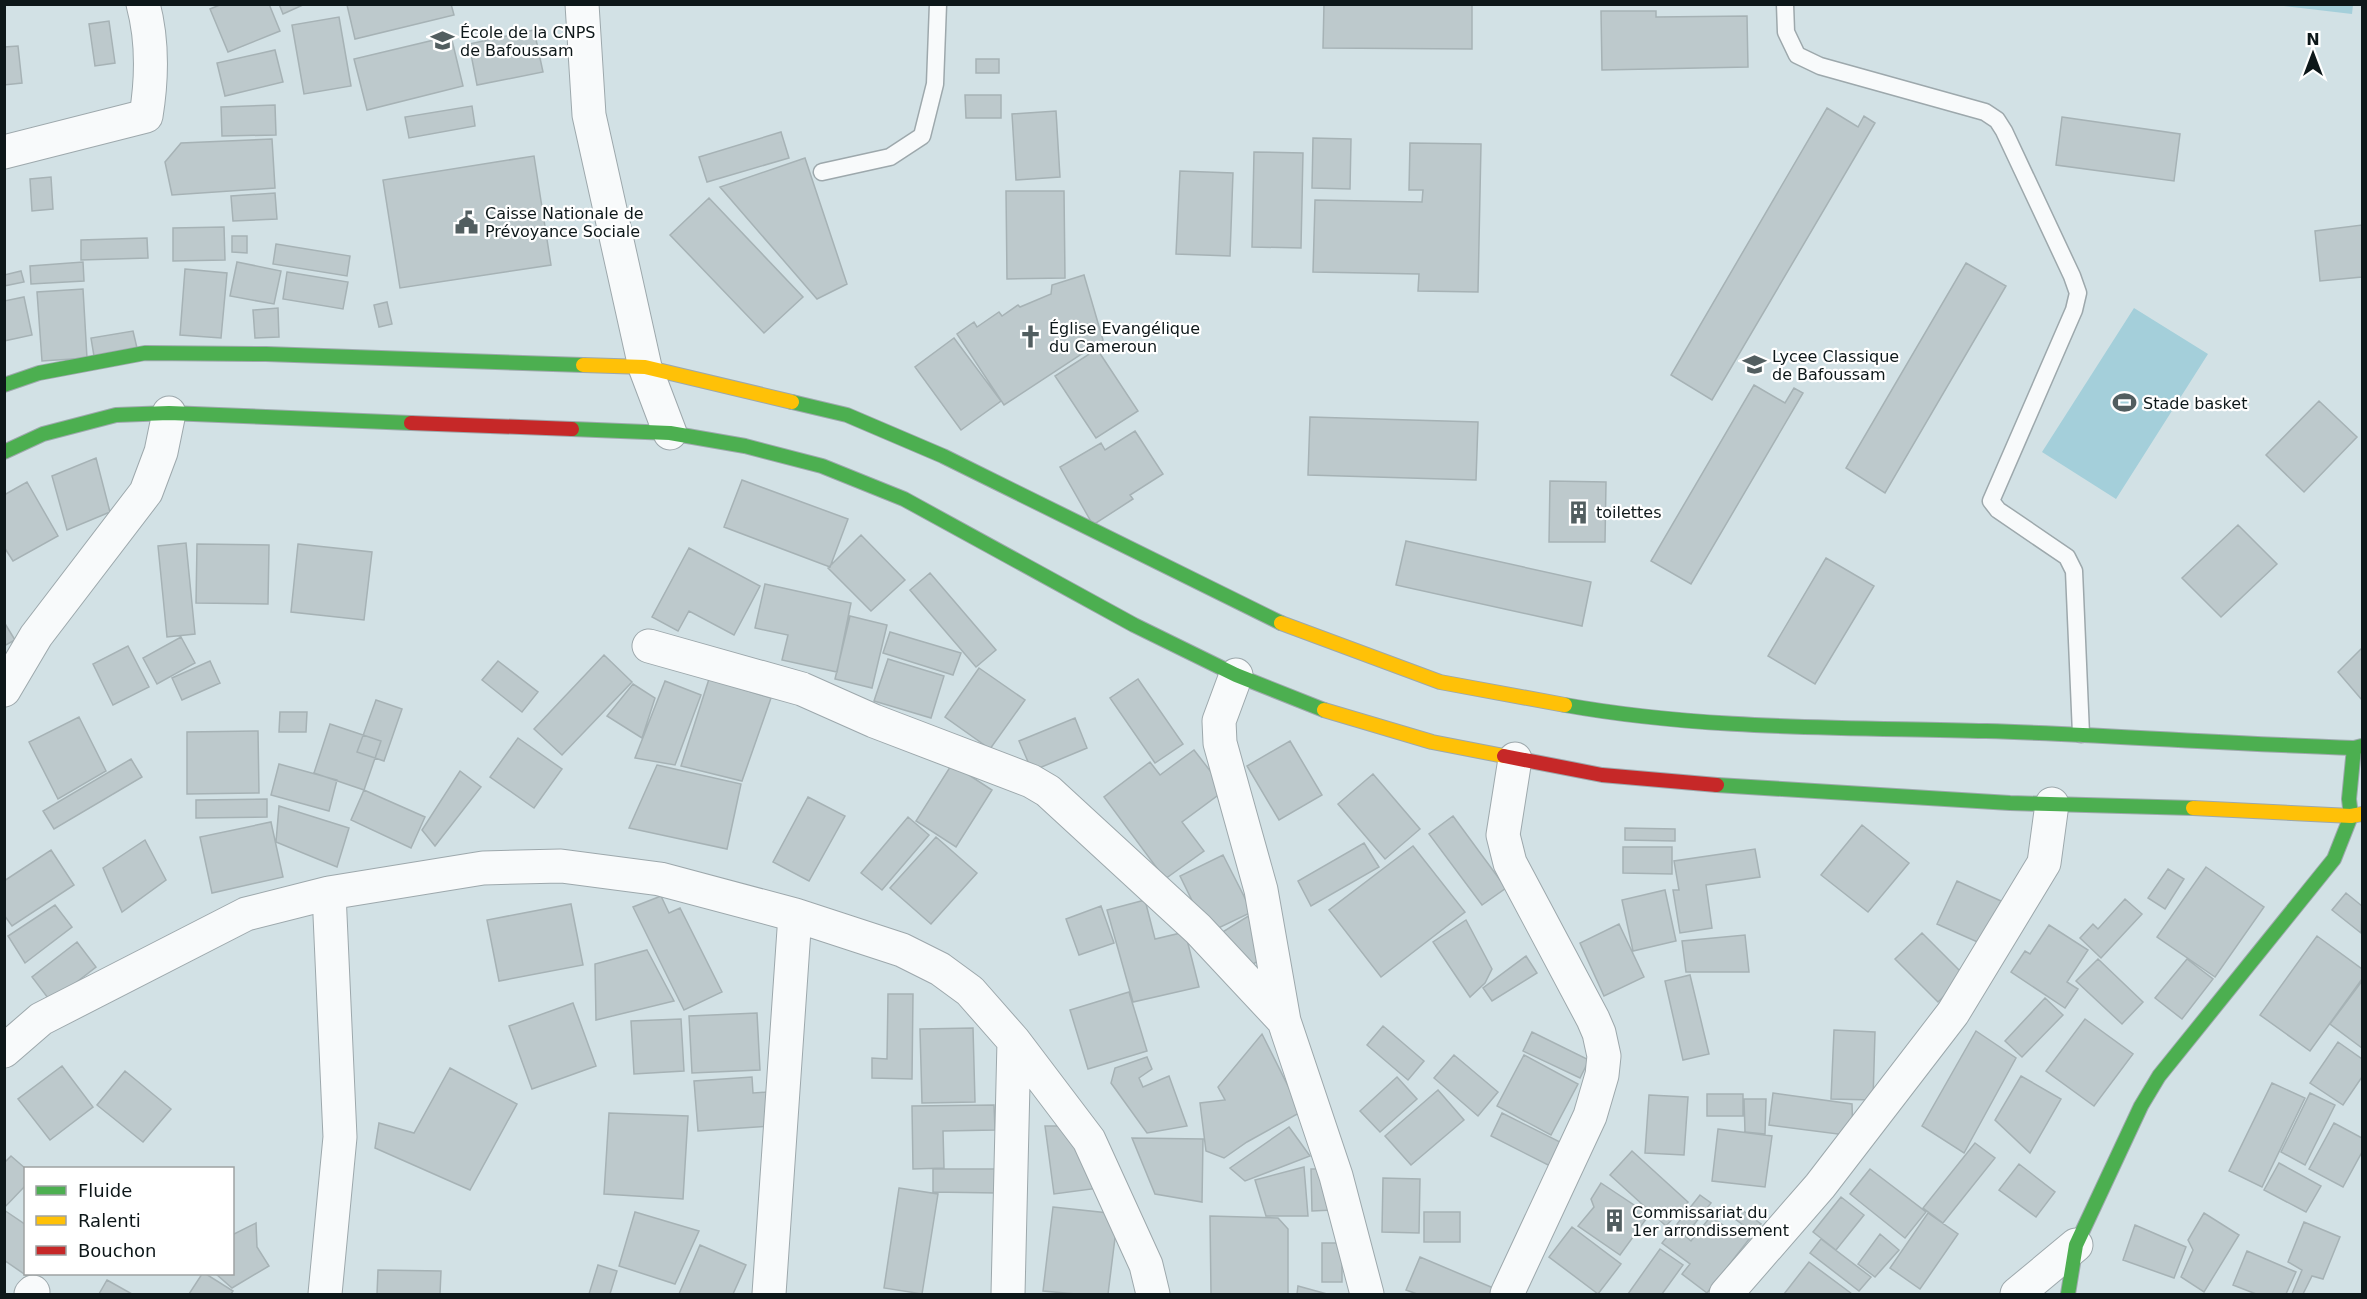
<svg xmlns="http://www.w3.org/2000/svg" width="2367" height="1299" viewBox="0 0 2367 1299" font-family="'DejaVu Sans',sans-serif">
  <style>
    .green { fill: #a4cfda }
    .building { fill: #bdc9cc; stroke: #a6b2b5; stroke-width: 1.5 }
    .lines { fill: none; stroke-linecap: round; stroke-linejoin: round }
    .lane-casing { stroke: #9da8ac; stroke-width: 19 }
    .street-casing { stroke: #9da8ac; stroke-width: 35 }
    .fast-casing { stroke: #9da8ac; stroke-width: 16 }
    .slow-casing { stroke: #9da8ac; stroke-width: 16 }
    .jam-casing { stroke: #9da8ac; stroke-width: 16 }
    .lane { stroke: #f8fafb; stroke-width: 16 }
    .street { stroke: #f8fafb; stroke-width: 33 }
    .fast { stroke: #4caf50; stroke-width: 14 }
    .slow { stroke: #ffc107; stroke-width: 14 }
    .jam { stroke: #c62828; stroke-width: 14 }
    .labels { text-anchor: middle; dominant-baseline: central; stroke-width: 4.5; stroke-linejoin: round; paint-order: stroke }
    .poi-label { font-size: 16px; fill: #0d1719; stroke: #fff; text-anchor: start }
  </style>
  <rect width="100%" height="100%" fill="#d2e1e5"/>
  <path class="green" d="M2275 5H2353L2352 14Z
    M2134 308 2208 354 2116 499 2042 452Z"/>
  <path class="building" d="M222 4H269L280 31 228 52 210 9Z
    M279 4H305L283 14Z
    M451 4 454 15 355 39 347 5Z
    M1324 4H1472V49L1323 48Z
    M1601 11H1656V17L1747 16 1748 67 1602 70Z
    M339 17 351 86 304 94 292 25Z
    M109 21 115 63 95 66 89 24Z
    M534 30 543 72 477 85 469 44Z
    M451 36 463 86 367 110 354 59Z
    M18 46 22 83 4 85V47Z
    M275 50 283 82 225 96 217 63Z
    M976 59H999V73H976Z
    M965 95H1001V118H966Z
    M275 105 276 135 222 136 221 107Z
    M472 106 475 126 409 138 405 117Z
    M1827 108 1858 127 1864 116 1875 123 1712 400 1671 375Z
    M1056 111 1060 177 1016 180 1012 114Z
    M2062 117 2180 134 2174 181 2056 165Z
    M781 132 789 158 707 182 699 157Z
    M1313 138 1351 139 1350 189 1312 188Z
    M272 139 275 188 172 195 165 162 181 143Z
    M1410 143 1481 144 1478 292 1418 291 1419 274 1313 272 1315 200 1422 202 1423 190H1409Z
    M1254 152 1303 153 1301 248 1252 247Z
    M534 156 551 265 400 288 383 180Z
    M805 158 847 284 817 299 720 187Z
    M1180 171 1233 173 1230 256 1176 254Z
    M51 177 53 209 32 211 30 179Z
    M1006 191H1064L1065 278 1007 279Z
    M275 193 277 219 233 221 231 196Z
    M709 198 803 297 764 333 670 235Z
    M2362 225V277L2320 281 2315 231Z
    M224 227 225 260 173 261V228Z
    M232 236H247V253L232 252Z
    M147 238 148 258 81 260V240Z
    M276 244 350 256 347 276 273 264Z
    M83 262 84 281 31 284 30 266Z
    M237 262 281 271 274 304 230 296Z
    M1966 263 2006 286 1885 493 1846 468Z
    M185 269 227 273 221 338 180 335Z
    M21 271 24 282 4 286V275Z
    M287 272 348 282 343 309 283 299Z
    M1084 275 1103 340 1004 405 957 334 974 322 977 327 999 312 1002 316 1018 305 1020 307 1051 294 1052 285Z
    M83 289 87 358 42 361 37 292Z
    M24 297 32 335 4 341V301Z
    M387 302 392 324 379 327 374 305Z
    M278 308 279 337 255 338 253 310Z
    M133 331 137 348 94 356 91 338Z
    M954 338 1001 401 961 430 915 367Z
    M1097 349 1138 411 1096 438 1055 376Z
    M1754 385 1785 403 1794 388 1803 393 1691 584 1651 561Z
    M2319 401 2357 437 2304 492 2266 455Z
    M1310 417 1478 422 1476 480 1308 475Z
    M1135 431 1163 474 1130 495 1133 499 1093 525 1060 467 1101 443 1105 450Z
    M96 458 110 512 67 530 52 476Z
    M742 480 848 519 830 567 724 527Z
    M1550 481 1606 482 1605 542H1549Z
    M27 482 58 536 13 561 4 547V495Z
    M2238 525 2277 564 2221 617 2182 578Z
    M861 535 905 580 871 611 828 568Z
    M1406 541 1591 582 1582 626 1396 585Z
    M186 543 195 634 167 637 158 546Z
    M197 544 269 545 268 604 196 603Z
    M298 544 372 552 364 620 291 612Z
    M689 548 760 586 734 635 689 611 678 631 652 617Z
    M1826 558 1874 586 1815 684 1768 656Z
    M930 573 996 650 976 667 910 590Z
    M765 584 851 603 837 672 782 660 788 635 755 628Z
    M850 616 887 625 872 688 835 679Z
    M4 622 15 640 4 646Z
    M890 632 961 653 953 675 883 653Z
    M181 637 195 663 157 684 143 658Z
    M128 646 149 687 113 705 93 664Z
    M2362 648V700L2338 672Z
    M604 655 632 682 562 755 534 729Z
    M888 659 944 676 931 718 874 701Z
    M210 661 220 683 182 700 172 678Z
    M498 661 538 692 522 712 482 680Z
    M979 668 1025 700 990 749 945 717Z
    M709 679 771 698 742 781 681 766Z
    M1138 679 1183 744 1155 763 1110 698Z
    M665 681 701 695 675 765 635 758Z
    M633 684 655 698 642 738 607 716Z
    M376 700 402 709 384 761 357 752Z
    M280 712H307L306 732H279Z
    M79 717 106 771 58 799 29 742Z
    M1075 718 1087 748 1032 771 1019 741Z
    M330 724 381 741 364 790 314 773Z
    M258 731 259 793 187 794V732Z
    M518 738 562 769 534 808 490 777Z
    M1290 741 1322 795 1279 820 1247 766Z
    M1194 750 1225 790 1182 822 1204 851 1165 879 1104 797 1150 762 1160 775Z
    M131 759 142 777 54 829 43 811Z
    M279 764 337 780 329 811 271 795Z
    M952 764 992 790 956 847 916 821Z
    M657 765 741 784 727 849 629 828Z
    M460 771 481 787 435 846 422 830Z
    M1373 774 1420 829 1385 859 1338 804Z
    M364 790 425 817 411 848 351 820Z
    M808 797 845 816 809 881 773 862Z
    M267 799V817L196 818V800Z
    M279 806 349 828 337 867 276 842Z
    M1453 816 1506 888 1482 905 1429 834Z
    M908 817 929 835 882 890 861 873Z
    M271 822 283 877 212 893 200 837Z
    M1862 825 1909 863 1868 912 1821 875Z
    M1625 828 1675 829V841L1625 840Z
    M936 837 977 873 931 924 890 888Z
    M145 840 166 880 122 912 103 868Z
    M1364 843 1379 867 1311 906 1298 881Z
    M1413 846 1465 912 1381 977 1329 910Z
    M1623 847H1672V874L1623 873Z
    M1755 849 1760 877 1706 885 1712 928 1680 933 1673 890H1679L1674 861Z
    M51 850 74 885 12 926 4 915V881Z
    M1223 855 1252 912 1208 933 1180 876Z
    M2206 867 2264 907 2215 977 2157 937Z
    M2168 869 2184 879 2165 909 2148 898Z
    M1957 881 2001 901 1982 944 1937 924Z
    M1665 890 1676 941 1633 951 1622 900Z
    M2346 893 2362 906 2361 933 2332 910Z
    M661 896 669 913 680 908 722 992 684 1010 633 907Z
    M2125 899 2142 914 2101 958 2080 938 2093 924 2098 929Z
    M1145 900 1155 939 1185 932 1199 987 1133 1002 1107 910Z
    M571 904 583 965 499 981 487 920Z
    M55 905 72 927 25 963 8 936Z
    M1101 906 1114 943 1079 955 1066 919Z
    M1250 915 1272 953 1243 970 1221 933Z
    M1466 920 1492 969 1485 983 1470 997 1433 942Z
    M1619 924 1644 977 1604 996 1580 943Z
    M2049 925 2088 950 2067 982 2078 989 2065 1008 2011 972 2025 951 2030 954Z
    M1922 933 1965 976 1938 1002 1895 959Z
    M1745 935 1749 972H1686L1682 941Z
    M2317 936 2362 969V979L2310 1051 2260 1015Z
    M77 942 96 967 51 1002 32 977Z
    M647 950 674 1001 596 1020 595 964Z
    M1526 956 1537 973 1492 1001 1483 988Z
    M2098 959 2143 1002 2122 1024 2076 981Z
    M2187 959 2213 979 2182 1019 2155 998Z
    M1690 975 1709 1054 1683 1060 1665 981Z
    M2362 981V1048L2330 1024Z
    M1129 992 1147 1051 1088 1069 1070 1010Z
    M888 994H913L912 1079 872 1078V1058L887 1059Z
    M2045 998 2063 1015 2022 1057 2005 1041Z
    M573 1003 596 1066 532 1089 509 1026Z
    M757 1013 760 1070 692 1073 689 1016Z
    M681 1019 684 1071 634 1074 631 1021Z
    M2085 1019 2133 1054 2094 1106 2046 1071Z
    M1383 1026 1424 1061 1408 1080 1367 1045Z
    M973 1028 975 1102 922 1103 920 1029Z
    M1834 1030 1875 1032 1873 1100 1831 1099Z
    M1976 1031 2016 1058 1964 1153 1922 1126Z
    M1532 1032 1589 1060 1580 1078 1523 1051Z
    M1262 1034 1301 1112 1247 1142 1224 1158 1206 1151 1200 1103 1225 1100 1218 1087Z
    M2338 1042 2362 1059V1077L2343 1105 2310 1083Z
    M1454 1055 1498 1092 1478 1116 1434 1078Z
    M1524 1055 1578 1084 1551 1135 1497 1106Z
    M1147 1057 1152 1069 1139 1078 1143 1087 1169 1076 1187 1126 1147 1133 1111 1083 1115 1068Z
    M62 1066 93 1107 50 1140 18 1099Z
    M450 1068 517 1104 470 1190 375 1148 379 1123 414 1133Z
    M125 1071 171 1109 143 1142 97 1105Z
    M2021 1076 2061 1099 2030 1153 1995 1120Z
    M752 1077 753 1093 768 1092 770 1126 698 1131 694 1081Z
    M1397 1077 1417 1099 1380 1132 1360 1111Z
    M2272 1083 2305 1098 2262 1187 2229 1171Z
    M1438 1090 1464 1120 1411 1165 1385 1136Z
    M1773 1093 1852 1104 1853 1136 1769 1125Z
    M2310 1093 2335 1105 2305 1165 2281 1152Z
    M1707 1094H1743V1116H1707Z
    M1649 1095 1688 1097 1684 1155 1645 1153Z
    M1744 1099H1766L1765 1134 1745 1132Z
    M994 1105 995 1130 943 1131 944 1168 913 1169 912 1106Z
    M609 1113 688 1116 683 1199 604 1194Z
    M1502 1113 1568 1146 1556 1169 1491 1136Z
    M2334 1123 2362 1138V1152L2343 1187 2309 1169Z
    M1045 1126H1074L1107 1187 1054 1194Z
    M1289 1127 1310 1156 1245 1181 1230 1168Z
    M1718 1129 1772 1136 1765 1187 1712 1181Z
    M1132 1138 1203 1139 1202 1202 1155 1194Z
    M1975 1143 1995 1158 1943 1223 1923 1208Z
    M1632 1151 1688 1202 1666 1226 1610 1175Z
    M11 1156 26 1169V1185L4 1208V1163Z
    M2279 1163 2321 1186 2306 1212 2264 1190Z
    M2019 1164 2055 1192 2036 1217 1999 1190Z
    M1304 1167 1308 1216H1266L1255 1180Z
    M933 1169H997V1193L933 1192Z
    M1311 1169H1332L1333 1210 1312 1211Z
    M1870 1169 1926 1212 1905 1238 1850 1194Z
    M1383 1178 1420 1179 1419 1233 1382 1232Z
    M1601 1183 1649 1215 1620 1255 1578 1226 1594 1207 1591 1199Z
    M899 1188 938 1194 922 1294 884 1288Z
    M1700 1195 1711 1203 1685 1236 1691 1241 1711 1216 1736 1235 1743 1225 1731 1216 1738 1207 1761 1224 1707 1293 1682 1274 1690 1264 1662 1243Z
    M1841 1197 1864 1215 1836 1250 1813 1232Z
    M1053 1207 1118 1214 1108 1294H1076L1043 1291Z
    M4 1210 26 1225V1274H29L27 1276 4 1260Z
    M635 1212 699 1231 675 1284 619 1266Z
    M1424 1212H1460V1242H1424Z
    M1928 1213 1958 1234 1920 1289 1890 1268Z
    M2204 1213 2239 1235 2204 1292 2181 1277 2193 1250 2188 1240Z
    M1210 1216 1278 1218 1288 1229V1294H1211Z
    M2304 1222 2340 1237 2323 1279 2312 1276 2303 1294H2292L2302 1270 2288 1262Z
    M256 1223 257 1247 269 1266 232 1288 216 1274H232V1235Z
    M2135 1225 2186 1247 2174 1278 2123 1260Z
    M1572 1227 1621 1264 1598 1294 1549 1257Z
    M1880 1234 1899 1250 1875 1277 1858 1264Z
    M1821 1239 1871 1277 1859 1291 1810 1253Z
    M1322 1243H1342V1282H1322Z
    M700 1245 746 1265 733 1294H679Z
    M1660 1249 1683 1265 1662 1294H1628Z
    M2247 1251 2296 1272 2286 1294H2256L2233 1285Z
    M1420 1257 1498 1290 1496 1294H1417L1406 1290Z
    M1809 1262 1852 1294H1784Z
    M598 1265 617 1271 610 1294H589Z
    M378 1270 441 1271 440 1294H377Z
    M202 1274H206L233 1291 231 1294H189Z
    M107 1280 132 1294H99Z
    M1298 1286 1327 1294H1297Z"/>
  <g class="lines">
    <defs>
      <path id="lane" d="M1785 4 1786 32 1797 55 1820 66 1985 112 1997 120 2004 131 2072 276 2078 293 2074 310 1991 501 1998 510 2067 557 2074 571 2081 734
        M822 172 890 157 922 136 935 84 938 4"/>
      <path id="street" d="M582 4 589 115 645 367 670 433
        M4 152 146 116C152 79 153 41 143 4
        M649 646 802 689 874 721 1031 781 1048 791 1198 929 1284 1021
        M1236 675 1219 721 1220 743 1261 890 1284 1021 1336 1176 1367 1294
        M4 690 36 636 146 492 161 452 169 413
        M4 1051 41 1019 246 914 329 893 483 868 561 866 660 879 795 915 902 950 940 969 970 991 1014 1041 1089 1140 1146 1265 1153 1294
        M31 1294 33 1292
        M325 1294 340 1137 329 893
        M769 1294 795 915
        M1008 1294 1014 1041
        M1507 1294 1590 1116 1602 1075 1604 1056 1599 1033 1593 1019 1510 863 1503 835 1515 759
        M1726 1294 1820 1186 1953 1013 2044 863 2052 804
        M2017 1294 2076 1245"/>
      <path id="fast" d="M4 385 39 373 145 353 266 354 583 365
        M792 402 847 415 943 456 1281 623
        M572 429 670 433 745 446 822 466 904 499 1134 625 1236 675 1324 710
        M4 452 43 434 116 415 169 413 411 423
        M1565 705C1703 730 1847 727 1986 731 2109 735 2231 744 2354 748L2362 746
        M1717 785 2010 803 2193 808
        M2068 1294 2076 1245 2141 1106 2159 1076 2334 859 2351 816 2349 799 2354 748"/>
      <path id="slow" d="M583 365 645 367 792 402
        M1281 623 1440 682 1565 705
        M1324 710 1432 742 1504 756
        M2193 808 2351 816 2362 814"/>
      <path id="jam" d="M411 423 572 429
        M1504 756 1602 775 1717 785"/>
    </defs>
    <use href="#lane" class="lane-casing"/>
    <use href="#street" class="street-casing"/>
    <use href="#fast" class="fast-casing"/>
    <use href="#slow" class="slow-casing"/>
    <use href="#jam" class="jam-casing"/>
    <use href="#lane" class="lane"/>
    <use href="#street" class="street"/>
    <use href="#fast" class="fast"/>
    <use href="#slow" class="slow"/>
    <use href="#jam" class="jam"/>
  </g>
  <defs>
    <symbol id="school-bare" viewBox="-9 -9 18 18"><path d="M0-5L7-2L0 1L-7-2ZM-4 1L0 2.5L4 1V4Q0 6-4 4Z" fill="#525e60" stroke="#fff" stroke-width="2.5" paint-order="stroke"/></symbol>
    <symbol id="civic-bare" viewBox="-9 -9 18 18"><path d="M-.6-6.5H3V-4.5H.6V-3L4-1V1h2V6H-6V1h2V-1L-.6-3ZM-1.2 2.5V6h2.4V2.5Z" fill="#525e60" stroke="#fff" stroke-width="2.5" paint-order="stroke"/></symbol>
    <symbol id="church-bare" viewBox="-9 -9 18 18"><path d="M-1.2-6h2.4v3.5h3.3v2.4h-3.3V6h-2.4V-.1h-3.3v-2.4h3.3Z" fill="#525e60" stroke="#fff" stroke-width="2.5" paint-order="stroke"/></symbol>
    <symbol id="stadium-bare" viewBox="-9 -9 18 18"><path d="M0-5a6.5 5 0 1 0 0 10a6.5 5 0 1 0 0-10ZM-3.5-1.8h7v3.6h-7Z" fill="#525e60" stroke="#fff" stroke-width="2.5" paint-order="stroke"/></symbol>
    <symbol id="building-bare" viewBox="-9 -9 18 18"><path d="M-4-6H4V6H1V3H-1V6H-4ZM-2.5-4.3h1.7v1.8h-1.7ZM.8-4.3h1.7v1.8H.8ZM-2.5-1h1.7V.8h-1.7ZM.8-1h1.7V.8H.8Z" fill="#525e60" stroke="#fff" stroke-width="2.5" paint-order="stroke"/></symbol>
  </defs>
  <g fill-rule="evenodd">
    <use href="#school-bare" x="426" y="24" width="33" height="33"/>
    <use href="#civic-bare" x="450" y="206" width="33" height="33"/>
    <use href="#church-bare" x="1014" y="320" width="33" height="33"/>
    <use href="#school-bare" x="1738" y="348" width="33" height="33"/>
    <use href="#stadium-bare" x="2108" y="386" width="33" height="33"/>
    <use href="#building-bare" x="1562" y="496" width="33" height="33"/>
    <use href="#building-bare" x="1598" y="1204" width="33" height="33"/>
  </g>
  <g class="labels">
    <g class="poi-label">
      <text x="460" y="32">École de la CNPS<tspan x="460" dy="18">de Bafoussam</tspan></text>
      <text x="485" y="213">Caisse Nationale de<tspan x="485" dy="18">Prévoyance Sociale</tspan></text>
      <text x="1049" y="328">Église Evangélique<tspan x="1049" dy="18">du Cameroun</tspan></text>
      <text x="1772" y="356">Lycee Classique<tspan x="1772" dy="18">de Bafoussam</tspan></text>
      <text x="2143" y="403">Stade basket</text>
      <text x="1596" y="512">toilettes</text>
      <text x="1632" y="1212">Commissariat du<tspan x="1632" dy="18">1er arrondissement</tspan></text>
    </g>
  </g>
  <rect width="2367" height="1299" fill="none" stroke="#0d1719" stroke-width="12"/>
  <rect x="24" y="1167" width="210" height="108" fill="#ffffff" stroke="#9ea2a3" stroke-width="1.5"/>
  <rect x="36" y="1186" width="30" height="9" fill="#4caf50" stroke="#9ea2a3" stroke-width="1.5"/>
  <text x="78" y="1197" font-size="18" fill="#0d1719">Fluide</text>
  <rect x="36" y="1216" width="30" height="9" fill="#ffc107" stroke="#9ea2a3" stroke-width="1.5"/>
  <text x="78" y="1227" font-size="18" fill="#0d1719">Ralenti</text>
  <rect x="36" y="1246" width="30" height="9" fill="#c62828" stroke="#9ea2a3" stroke-width="1.5"/>
  <text x="78" y="1257" font-size="18" fill="#0d1719">Bouchon</text>
  <g transform="translate(2313 54)" stroke="#ffffff" stroke-width="4.5" paint-order="stroke">
  <path d="M0-4.5L10 22L0 15L-10 22Z" fill="#0d1719"/>
  <text y="-9" font-size="16" font-weight="bold" text-anchor="middle" fill="#0d1719">N</text>
  </g>
</svg>
